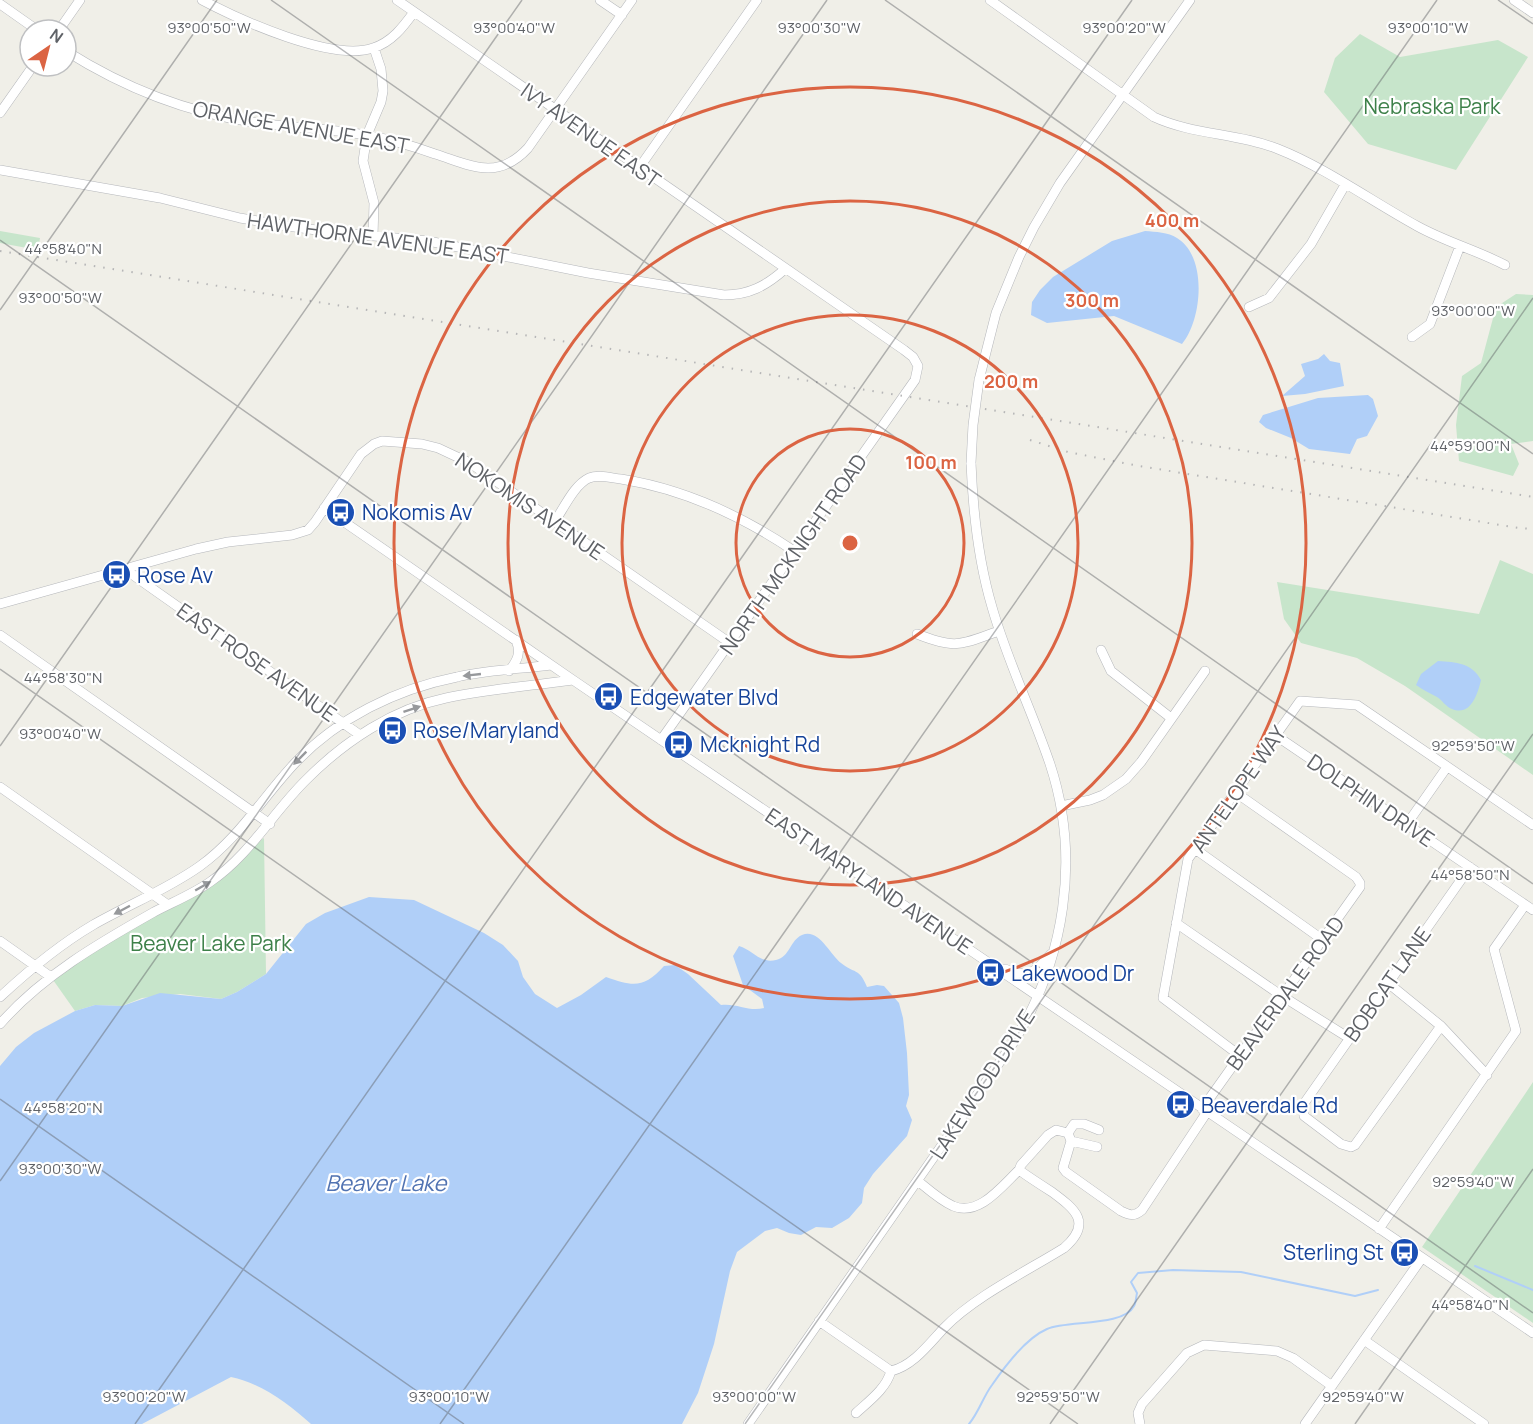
<svg xmlns="http://www.w3.org/2000/svg" width="1533" height="1424" viewBox="0 0 1533 1424" font-family="Manrope,sans-serif">
  <style>
    .green { fill: #c7e5cb }
    .water { fill: #b0cff8 }
    .lines { fill: none; stroke-linecap: round; stroke-linejoin: round }
    .stream { stroke: #b0cff8; stroke-width: 2 }
    .minor-casing { stroke: #b5b7bb; stroke-width: 10 }
    .minor { stroke: #fff; stroke-width: 9 }
    .rail { stroke: #b6b6b7; stroke-width: 2; stroke-dasharray: 1.5 8; stroke-linecap: butt }
    .minor-bridge-casing { stroke: #b5b7bb; stroke-width: 10; stroke-linecap: butt }
    .minor-bridge { stroke: #fff; stroke-width: 9 }
    .oneway { fill: #97999c }
    .ticks { fill: none; stroke: #5f6267; stroke-width: 1.5; stroke-opacity: 0.45 }
    .ring { fill: none; stroke: #db6443; stroke-width: 3 }
    .labels { text-anchor: middle; dominant-baseline: central; stroke-width: 4.5; stroke-linejoin: round; paint-order: stroke }
    .park-label { font-size: 21px; fill: #3d8049; stroke: #fff }
    .street-label { font-size: 21px; fill: #5f6267; stroke: #fff }
    .transit-label { font-size: 21px; fill: #164399; stroke: #fff; text-anchor: start }
    .water-label { font-size: 22px; font-style: italic; fill: #5173b2; stroke: #fff }
    .ticks-label { font-size: 15px; text-anchor: middle; fill: #5f6267; stroke: #fff; stroke-width: 4.5; stroke-linejoin: round; paint-order: stroke }
    .centre { fill: #db6443; stroke: #fff; stroke-width: 3 }
    .ring-label { font-size: 18px; text-anchor: middle; font-weight: bold; fill: #db6443; stroke: #fff; stroke-width: 4.5; stroke-linejoin: round; paint-order: stroke }
  </style>
  <rect width="100%" height="100%" fill="#f0efe8"/>
  <path class="green" d="M1360 34 1400 57 1498 40 1528 57 1456 170 1368 144 1324 92 1335 58Z
    M0 231 40 238 38 250 0 243Z
    M1516 294 1533 295V441L1511 444 1519 464 1513 476 1459 461 1456 425 1462 376 1481 363 1496 307Z
    M1500 560 1533 574V775L1405 686 1357 658 1301 643 1284 619 1277 582 1479 614Z
    M264 838 266 974 237 992 221 999 180 994 142 998 122 1006 95 1005 75 1011 51 977C123 933 197 890 264 838Z
    M1533 1082V1323L1422 1247Z"/>
  <path class="water" d="M1145 231C1156 232 1168 232 1177 238 1208 257 1202 320 1182 344L1114 316 1047 323 1031 315 1032 302 1040 290 1053 277 1112 241Z
    M1324 354 1330 361 1340 363 1344 386 1305 394 1282 396 1305 376 1301 364 1318 359Z
    M1368 395 1373 399 1378 416 1367 436 1357 439 1350 454 1309 449 1291 438 1266 428 1259 422 1263 415 1318 398Z
    M1438 661C1456 662 1472 663 1481 680 1478 693 1471 717 1452 709 1446 707 1442 700 1437 697 1430 693 1423 690 1416 685L1421 674Z
    M369 897 414 900 484 933 503 945 518 961 523 977 535 994 557 1008 581 995 606 977C634 987 644 988 664 966L675 965 688 974 721 1005C737 1003 749 1012 764 1008L762 999 743 985 733 956 739 946C753 950 760 964 776 960 790 957 790 940 802 935 819 928 830 955 841 963 854 974 859 967 867 987L877 985 884 986 899 1003 903 1018 907 1053 909 1095 906 1106 912 1120 907 1136 873 1174 864 1188 862 1203 849 1218 832 1228 816 1227 801 1235 789 1233 777 1228 765 1231 737 1252 730 1271 714 1344 698 1393 682 1424H311C289 1404 261 1383 231 1377L142 1424H0V1066L16 1047 34 1033 75 1011 95 1005 122 1006 160 993 221 999 237 992 266 974 306 924 325 913Z"/>
  <g class="lines">
    <path class="stream" d="M1475 1266 1533 1290
      M969 1424C979 1412 983 1397 992 1385 1005 1366 1026 1338 1047 1329 1068 1320 1123 1327 1134 1306 1136 1303 1136 1297 1137 1293L1131 1282 1138 1273 1173 1270 1241 1272 1355 1296 1378 1290"/>
    <defs>
      <path id="minor" d="M202 0C240 20 332 62 373 48 392 42 403 27 414 12
        M397 0 904 350 913 357 918 366 915 380 661 740
        M600 0 622 15
        M990 0 1154 117C1193 135 1238 133 1278 149 1324 167 1373 202 1417 226 1446 242 1476 250 1505 265
        M1514 0 1533 13
        M0 4 37 30
        M59 30 80 0
        M66 51C123 87 185 112 252 122 289 128 328 128 365 135 389 139 413 146 435 154 452 159 470 168 488 168 504 168 517 160 528 148L632 0
        M0 113 33 66
        M639 168 757 0
        M0 170 160 198 240 218 287 226 331 232 428 241 588 273 724 295C749 295 766 286 785 269
        M373 236 374 203 363 161 367 135 381 102 383 91 381 69 374 48
        M1249 307 1269 298 1311 244 1345 185
        M1412 337 1430 324 1460 246
        M979 380 996 313 1019 257 1034 227 1060 183 1190 0
        M324 508 573 680 1533 1333
        M555 521C564 508 574 485 589 478 599 474 611 478 621 479 684 489 742 516 794 551
        M123 568 360 735
        M0 604 196 549 228 542 292 535 308 530 315 522 361 454 374 444 382 441 422 444 438 448 470 463 730 643
        M917 634C957 650 961 644 999 631
        M0 635 270 824
        M1101 650 1111 671 1171 718
        M509 671C518 660 521 653 516 640
        M1275 735 1533 910
        M0 787 168 905
        M1061 806 1090 800 1103 795 1126 779 1141 762 1205 671
        M1407 824 1447 767
        M1195 849 1323 940
        M1176 923 1282 996 1349 1038
        M0 941 51 977
        M1005 969C1029 979 1036 972 1051 954
        M1388 983 1441 1026 1487 1075
        M0 997C29 970 59 945 93 925 128 905 168 889 200 866 239 838 263 797 295 763 338 718 396 689 457 677 487 670 520 669 551 665
        M0 1024C42 976 99 943 154 912 173 902 193 894 210 882 250 855 273 812 307 779 345 741 393 709 446 698 488 689 531 686 573 680
        M1441 1026 1355 1145 1351 1147 1341 1144 1304 1116 1303 1106 1305 1102 1470 867
        M1239 1055 1163 998 1188 859 1300 701 1357 705 1533 825
        M1202 1109 1360 887V883L1356 877 1235 792
        M1068 1133 1074 1124H1084L1099 1130
        M1071 1141 1097 1147
        M1019 1170 1021 1165 1048 1135 1056 1130 1068 1133 1071 1141 1063 1168 1066 1172 1121 1211C1129 1215 1134 1217 1142 1210L1207 1112
        M1379 1229 1516 1031 1494 949 1525 905
        M819 1321 891 1371C913 1366 929 1344 944 1328 974 1297 1027 1271 1064 1248 1093 1223 1075 1209 1052 1192 1041 1185 1030 1178 1019 1170 1002 1186 979 1217 953 1206 940 1200 929 1190 918 1181
        M1364 1340 1484 1424
        M856 1413C869 1401 886 1389 891 1371
        M748 1424 1013 1043C1065 960 1081 858 1050 764 1032 711 1007 660 992 607 978 560 973 512 971 463
        M1140 1424 1138 1413 1142 1404 1187 1353 1204 1345 1277 1351 1293 1358 1332 1386
        M1305 1424 1422 1258"/>
    </defs>
    <use href="#minor" class="minor-casing"/>
    <use href="#minor" class="minor"/>
    <path class="rail" d="M0 251 1533 497
      M1030 440 1068 452 1139 466 1519 528 1533 529"/>
    <defs>
      <path id="minor-bridge" d="M971 463 973 425 979 380"/>
    </defs>
    <use href="#minor-bridge" class="minor-bridge-casing"/>
    <use href="#minor-bridge" class="minor-bridge"/>
  </g>
  <defs><path id="oneway-solid" d="M-6-.8H1V-3.2L6.5 0L1 3.2V.8H-6Z" transform="scale(1.5)"/></defs>
  <g class="oneway">
    <use href="#oneway-solid" transform="translate(472 675) rotate(174)"/>
    <use href="#oneway-solid" transform="translate(412 709) rotate(-18)"/>
    <use href="#oneway-solid" transform="translate(300 758) rotate(135)"/>
    <use href="#oneway-solid" transform="translate(203 886) rotate(-30)"/>
    <use href="#oneway-solid" transform="translate(122 910) rotate(152)"/>
  </g>
  <path class="ticks" d="M271 0 1533 884M885 0 1533 454M1498 0 1533 24M0 240 1533 1313M0 310 217 0M0 669 1078 1424M0 746 522 0M0 1099 464 1424M0 1181 827 0M135 1424 1132 0M440 1424 1437 0M745 1424 1533 298M1050 1424 1533 734M1355 1424 1533 1169"/>
  <g class="ring">
    <circle cx="850" cy="543" r="114"/>
    <circle cx="850" cy="543" r="228"/>
    <circle cx="850" cy="543" r="342"/>
    <circle cx="850" cy="543" r="456"/>
  </g>
  <defs>
    <symbol id="bus-disc" viewBox="-11 -11 22 22"><circle r="9.5" fill="#1a4fb4" stroke="#fff"/><path d="M-5-6H5V4H4V6H2V4H-2V6H-4V4H-5ZM-3.5-4V0h7V-4ZM-3.5 1.2v1.5H-2V1.2ZM2 1.2v1.5H3.5V1.2Z" fill="#fff"/></symbol>
  </defs>
  <g fill-rule="evenodd">
    <use href="#bus-disc" x="324" y="496" width="33" height="33"/>
    <use href="#bus-disc" x="100" y="558" width="33" height="33"/>
    <use href="#bus-disc" x="592" y="680" width="33" height="33"/>
    <use href="#bus-disc" x="376" y="714" width="33" height="33"/>
    <use href="#bus-disc" x="662" y="728" width="33" height="33"/>
    <use href="#bus-disc" x="974" y="956" width="33" height="33"/>
    <use href="#bus-disc" x="1164" y="1088" width="33" height="33"/>
    <use href="#bus-disc" x="1388" y="1236" width="33" height="33"/>
  </g>
  <g class="labels">
    <g class="park-label">
      <text x="1432" y="106">Nebraska Park</text>
      <text x="211" y="943">Beaver Lake Park</text>
    </g>
    <g class="street-label">
      <text transform="translate(301 127) rotate(10)">ORANGE AVENUE EAST</text>
      <text transform="translate(591 135) rotate(35)">IVY AVENUE EAST</text>
      <text transform="translate(378 238) rotate(8)">HAWTHORNE AVENUE EAST</text>
      <text transform="translate(530 506) rotate(34)">NOKOMIS AVENUE</text>
      <text transform="translate(793 554) rotate(-55)">NORTH MCKNIGHT ROAD</text>
      <text transform="translate(257 662) rotate(35)">EAST ROSE AVENUE</text>
      <text transform="translate(1238 789) rotate(-55)">ANTELOPE WAY</text>
      <text transform="translate(1371 800) rotate(34)">DOLPHIN DRIVE</text>
      <text transform="translate(869 881) rotate(34)">EAST MARYLAND AVENUE</text>
      <text transform="translate(1387 984) rotate(-55)">BOBCAT LANE</text>
      <text transform="translate(1285 993) rotate(-54)">BEAVERDALE ROAD</text>
      <text transform="translate(982 1084) rotate(-57)">LAKEWOOD DRIVE</text>
    </g>
    <g class="transit-label">
      <text x="362" y="512">Nokomis Av</text>
      <text x="137" y="575">Rose Av</text>
      <text x="630" y="697">Edgewater Blvd</text>
      <text x="413" y="730">Rose/Maryland</text>
      <text x="700" y="744">Mcknight Rd</text>
      <text x="1011" y="973">Lakewood Dr</text>
      <text x="1201" y="1105">Beaverdale Rd</text>
      <text x="1384" y="1252" text-anchor="end">Sterling St</text>
    </g>
    <g class="water-label">
      <text x="386" y="1183">Beaver Lake</text>
    </g>
  </g>
  <g class="ticks-label">
    <text x="209" y="33">93°00'50"W</text>
    <text x="514" y="33">93°00'40"W</text>
    <text x="819" y="33">93°00'30"W</text>
    <text x="1124" y="33">93°00'20"W</text>
    <text x="1428" y="33">93°00'10"W</text>
    <text x="63" y="254">44°58'40"N</text>
    <text x="60" y="303">93°00'50"W</text>
    <text x="1473" y="316">93°00'00"W</text>
    <text x="1470" y="451">44°59'00"N</text>
    <text x="63" y="683">44°58'30"N</text>
    <text x="60" y="739">93°00'40"W</text>
    <text x="1473" y="751">92°59'50"W</text>
    <text x="1470" y="880">44°58'50"N</text>
    <text x="63" y="1113">44°58'20"N</text>
    <text x="60" y="1174">93°00'30"W</text>
    <text x="1473" y="1187">92°59'40"W</text>
    <text x="1470" y="1310">44°58'40"N</text>
    <text x="144" y="1402">93°00'20"W</text>
    <text x="449" y="1402">93°00'10"W</text>
    <text x="754" y="1402">93°00'00"W</text>
    <text x="1058" y="1402">92°59'50"W</text>
    <text x="1363" y="1402">92°59'40"W</text>
  </g>
  <circle cx="850" cy="543" r="9" class="centre"/>
  <g class="ring-label">
    <text x="1172" y="227">400 m</text>
    <text x="1092" y="307">300 m</text>
    <text x="1011" y="388">200 m</text>
    <text x="931" y="469">100 m</text>
  </g>
  <g transform="translate(48 48) rotate(35)"><circle r="28" fill="#ffffff" stroke="#bfc0c2" stroke-width="1.5"/>
  <path d="M0-4.5L10 22L0 15L-10 22Z" fill="#db6443"/>
  <text y="-9" font-size="16" font-weight="bold" text-anchor="middle" fill="#5f6267">N</text>
  </g>
</svg>
